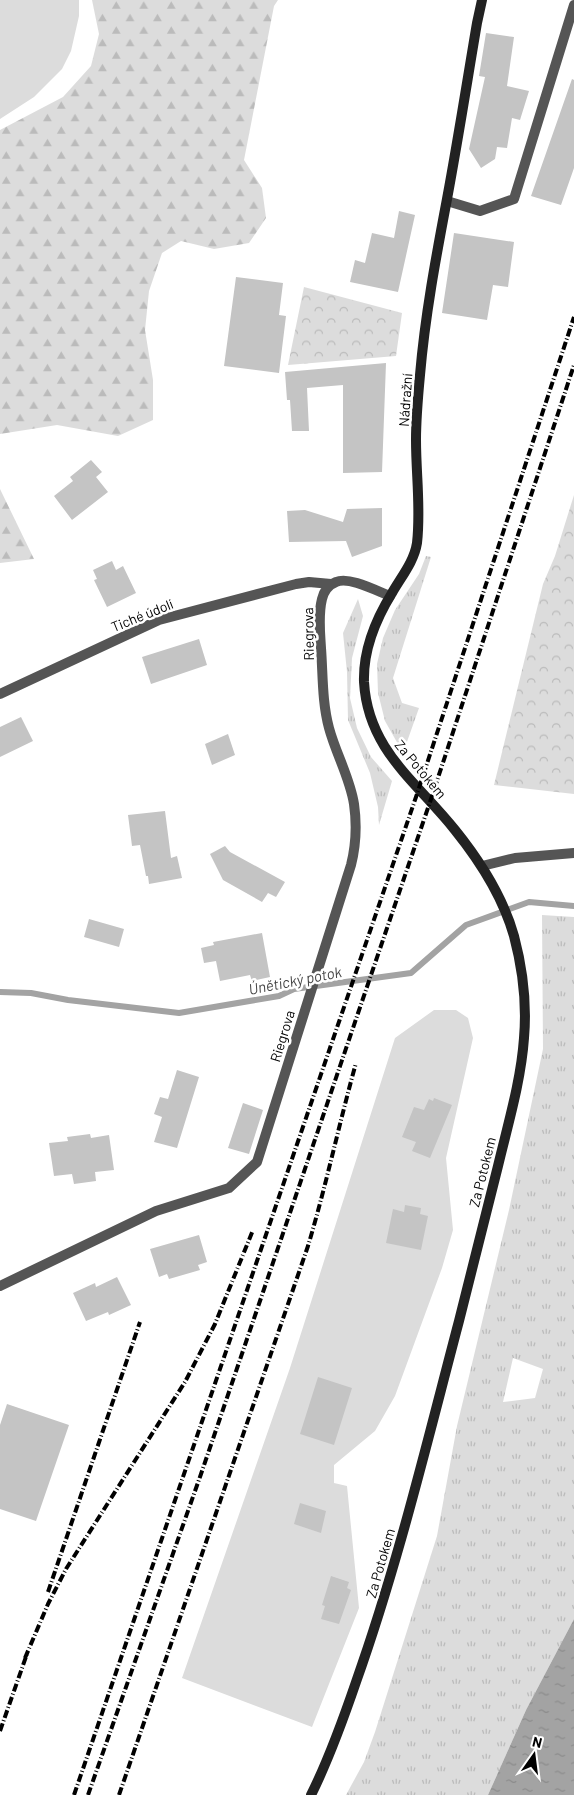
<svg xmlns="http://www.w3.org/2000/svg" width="574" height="1795" viewBox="0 0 574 1795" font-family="Barlow,sans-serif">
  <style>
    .grass { fill: url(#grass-tufts); fill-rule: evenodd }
    .forest { fill: url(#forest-firs) }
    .park { fill: url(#park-crowns) }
    .garden { fill: #dcdcdc }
    .water { fill: url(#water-ripples) }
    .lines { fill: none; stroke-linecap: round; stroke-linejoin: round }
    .stream { stroke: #a3a3a3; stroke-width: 6 }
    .building { fill: #c4c4c4 }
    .street { stroke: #555; stroke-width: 10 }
    .secondary { stroke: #222; stroke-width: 10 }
    .rail { stroke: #000; stroke-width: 4; stroke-dasharray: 8 2.5 1 2.5; stroke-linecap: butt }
    .labels { text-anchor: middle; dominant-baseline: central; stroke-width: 5; stroke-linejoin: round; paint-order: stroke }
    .street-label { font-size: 14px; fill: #000; stroke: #fff }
    .water-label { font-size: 15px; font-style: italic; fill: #444; stroke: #fff }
  </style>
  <defs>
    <pattern id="grass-tufts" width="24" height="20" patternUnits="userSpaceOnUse" patternTransform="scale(1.25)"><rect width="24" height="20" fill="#dcdcdc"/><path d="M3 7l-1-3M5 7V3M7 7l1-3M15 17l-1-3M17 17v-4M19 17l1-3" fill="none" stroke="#bbb"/></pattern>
    <pattern id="forest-firs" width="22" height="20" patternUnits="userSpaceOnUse" patternTransform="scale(1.25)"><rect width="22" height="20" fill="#dcdcdc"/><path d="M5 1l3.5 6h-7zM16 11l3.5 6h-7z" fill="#bbb"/></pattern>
    <pattern id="park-crowns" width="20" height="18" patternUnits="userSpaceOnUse" patternTransform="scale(1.25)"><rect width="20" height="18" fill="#dcdcdc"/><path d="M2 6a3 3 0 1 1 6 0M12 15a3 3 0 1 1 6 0" fill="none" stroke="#bbb"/></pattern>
    <pattern id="water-ripples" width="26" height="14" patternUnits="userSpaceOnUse" patternTransform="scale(1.25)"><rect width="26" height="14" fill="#a3a3a3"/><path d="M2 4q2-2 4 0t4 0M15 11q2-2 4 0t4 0" fill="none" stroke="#8b8b8b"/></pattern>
  </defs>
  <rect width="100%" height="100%" fill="#fff"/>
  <path class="grass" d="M426 556 431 557 393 678 402 703 419 708 403 753 385 721 378 693 377 664 383 638 395 610 419 574Z
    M358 599 363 616 352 658 350 698 357 728 371 757 392 781 379 825 378 807 370 773 348 720 347 672 343 633Z
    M542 915 574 917V1619L526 1710 488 1795H346L364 1762 375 1732 437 1536 457 1426 509 1210 543 1049ZM513 1358 543 1369 535 1398 503 1402Z"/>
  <path class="forest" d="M92 0H278L274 6 244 160 262 188 266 218 249 243 214 249 181 241 162 253 149 291 145 330 153 380V420L118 436 57 425 0 434V130L63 97 91 66 99 34Z
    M0 489 34 559 0 563Z"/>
  <path class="park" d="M304 287 402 313 396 356 288 365Z
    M574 495V794L494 785 543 584 555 556Z"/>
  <path class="garden" d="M0 0H79V16L71 51 62 69 34 97 0 119Z
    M434 1010H456L468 1018 473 1038 446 1158 453 1230 442 1268 395 1396 375 1431 334 1465V1483L347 1486 359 1608 312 1727 182 1678 290 1368 395 1038Z"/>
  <path class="water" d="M574 1619V1795H488L526 1710Z"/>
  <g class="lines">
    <path class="stream" d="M0 992 31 993 68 1000 179 1013 279 996 294 989 411 973 466 925 529 902 574 906"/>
  </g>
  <path class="building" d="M486 33 514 37 507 86 529 91 520 120 512 118 507 148 497 147 495 159 481 168 469 149 485 77 479 76Z
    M572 79 574 80V168L561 205 531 196Z
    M399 211 415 215 398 292 350 282 355 260 365 263 372 233 394 238Z
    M454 233 514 242 508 287 493 285 487 320 442 313Z
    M236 277 283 283 279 315 286 316 279 373 224 366Z
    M386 363 382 472 343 473V385L307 388 309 431H292L290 400H287L285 372Z
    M91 460 102 472 96 477 108 492 72 520 54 496 73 481 70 477Z
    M382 508V546L352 557 346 541 289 542 287 511 305 510 343 522 347 509Z
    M112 561 116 570 123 566 136 593 107 607 94 580 97 579 93 570Z
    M199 639 207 665 151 684 142 657Z
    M21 717 33 741 0 757V727Z
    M228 734 235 755 212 765 205 744Z
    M165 811 171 858 177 856 182 878 149 884 148 876H146L140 845 132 846 128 815Z
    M225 846 230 852 285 882 276 897 268 893 262 902 223 880 210 854Z
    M89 919 124 929 119 947 84 937Z
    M262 933 270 977 252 981 250 975 220 981 216 961 204 963 201 948 214 945 213 942Z
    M177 1070 199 1077 177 1148 154 1142 162 1117 154 1114 160 1097 168 1099Z
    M434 1098 452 1105 430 1158 412 1151 416 1142 402 1137 414 1107 424 1110 429 1099 433 1101Z
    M243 1103 263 1110 249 1154 228 1148Z
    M90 1134 91 1138 109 1135 114 1170 95 1172 96 1181 74 1184 72 1174 54 1176 49 1143 68 1141 67 1137Z
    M405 1205 421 1208 420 1214 428 1216 421 1250 386 1243 393 1209 404 1212Z
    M199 1235 207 1262 198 1265 200 1270 169 1279 167 1274 159 1277 150 1249Z
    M117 1277 131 1305 109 1315 108 1312 86 1321 73 1293 95 1283 96 1287Z
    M318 1377 352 1388 334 1445 300 1434Z
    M7 1404 69 1425 36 1521 0 1509V1425Z
    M300 1503 326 1511 321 1533 294 1524Z
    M331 1576 349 1582 347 1588 351 1590 339 1624 321 1619 325 1606 322 1605Z"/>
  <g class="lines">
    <path class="street" d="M447 201 480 211 514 199 574 5
      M0 694 159 620 296 584 309 582 331 584
      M482 866 515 858 574 853
      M0 1286 156 1211 229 1188 257 1162 351 865C356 845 357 825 354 804 350 778 336 754 329 728 322 702 323 675 321 648 320 632 318 615 322 599 324 591 328 585 336 582 349 576 377 591 390 596"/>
    <path class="secondary" d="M311 1795C329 1759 343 1720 356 1682 398 1564 427 1442 459 1321 472 1270 485 1218 498 1166 508 1124 521 1081 524 1038 527 1003 523 970 514 936 503 897 480 861 455 830 416 781 368 750 364 682 363 651 376 619 392 593 401 577 414 562 417 543 421 509 416 475 416 440 416 419 418 396 420 375 425 316 436 257 447 199 458 140 467 82 477 23L482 0"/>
    <path class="rail" d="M48 1592 140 1322
      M25 1658 48 1604 66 1569 185 1382 215 1324 253 1230
      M0 1731 28 1651
      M74 1795 416 797 574 317
      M88 1795 201 1474 430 802 574 365
      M119 1795 308 1246C326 1186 339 1124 356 1063"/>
  </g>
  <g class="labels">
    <g class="street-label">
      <text transform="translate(405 400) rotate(-86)">Nádražní</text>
      <text transform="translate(142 615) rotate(-22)">Tiché údolí</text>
      <text transform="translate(308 634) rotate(-91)">Riegrova</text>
      <text transform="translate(421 769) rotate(50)">Za Potokem</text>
      <text transform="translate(282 1036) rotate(-73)">Riegrova</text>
      <text transform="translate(482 1172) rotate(-76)">Za Potokem</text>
      <text transform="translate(380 1563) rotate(-74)">Za Potokem</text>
    </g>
    <g class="water-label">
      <text transform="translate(295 980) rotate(-11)">Únětický potok</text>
    </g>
  </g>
  <g transform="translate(534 1755) rotate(14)" stroke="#ffffff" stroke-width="4" paint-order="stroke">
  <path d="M0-4L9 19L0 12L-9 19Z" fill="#000000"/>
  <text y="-8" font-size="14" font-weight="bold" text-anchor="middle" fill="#000000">N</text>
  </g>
</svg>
